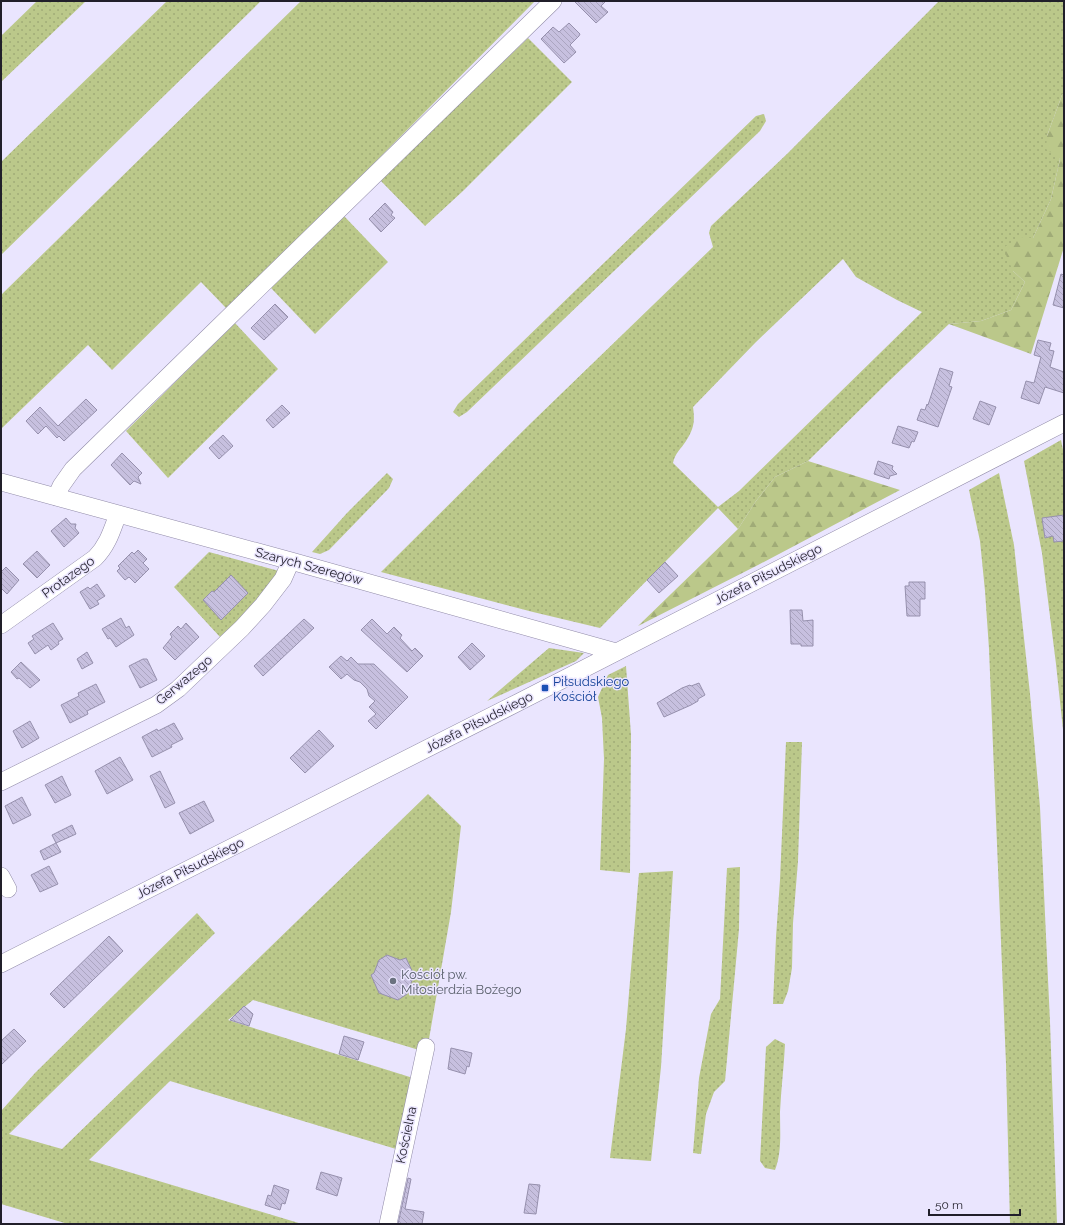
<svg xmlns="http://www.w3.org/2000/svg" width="1065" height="1225" viewBox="0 0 1065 1225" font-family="Raleway,sans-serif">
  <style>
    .grass { fill: url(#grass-dots); fill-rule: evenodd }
    .forest { fill: url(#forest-firs) }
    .building { fill: url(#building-back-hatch); stroke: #9690ad }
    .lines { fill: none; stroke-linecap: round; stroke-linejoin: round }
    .minor-casing { stroke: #918ba8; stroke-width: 18 }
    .minor { stroke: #fff; stroke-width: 17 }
    .transit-dot { fill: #1a4fb4; stroke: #eae5fe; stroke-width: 1.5 }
    .worship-dot { fill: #6b7280; stroke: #eae5fe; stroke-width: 1.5 }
    .labels { text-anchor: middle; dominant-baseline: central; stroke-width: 3; stroke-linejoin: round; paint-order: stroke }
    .street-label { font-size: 13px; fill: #211f2a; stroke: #eae5fe }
    .transit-label { font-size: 13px; fill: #164399; stroke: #eae5fe; text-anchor: start }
    .worship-label { font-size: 13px; fill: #5b616d; stroke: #eae5fe; text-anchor: start }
  </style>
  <defs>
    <pattern id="grass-dots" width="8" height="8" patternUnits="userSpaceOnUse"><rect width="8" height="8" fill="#bbc88a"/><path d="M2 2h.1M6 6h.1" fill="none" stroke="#a0ab77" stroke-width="1.8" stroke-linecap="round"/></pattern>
    <pattern id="forest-firs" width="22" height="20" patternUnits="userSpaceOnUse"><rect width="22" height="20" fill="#bbc88a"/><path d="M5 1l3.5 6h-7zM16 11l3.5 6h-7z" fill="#a0ab77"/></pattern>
    <pattern id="building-back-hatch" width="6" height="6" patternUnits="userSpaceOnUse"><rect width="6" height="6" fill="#c7c0df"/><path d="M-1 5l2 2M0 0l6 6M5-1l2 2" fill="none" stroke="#aba5c0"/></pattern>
  </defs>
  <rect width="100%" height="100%" fill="#eae5fe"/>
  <path class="grass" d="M37 1H86L1 82V36Z
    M167 1H261L1 255V162Z
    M301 1H535L285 253 226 308 201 282 112 370 88 345 1 429V295Z
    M939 1H1064V94L1062 95 1047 136 1060 159 1051 199 1033 238 1013 271 1025 282 1011 310 981 321 949 324 889 381 808 461 775 477 756 501 738 529 718 508 600 628 533 612 381 572 531 423 713 247 709 233 711 226 788 153ZM843 259 856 277 897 300 922 312 739 491 718 507 673 463C675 453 681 449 686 441 694 429 695 421 693 407L756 342Z
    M528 38 572 82 463 191 425 226 380 180Z
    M764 114 766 121 760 131 467 412 459 417 453 412 458 404 756 116Z
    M344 216 388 262 315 334 271 288Z
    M235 323 278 369 168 478 126 431Z
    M1061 440 1064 455V739L1056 664 1042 553 1024 461Z
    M387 473 393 479 389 488 329 550 320 554 312 552 347 513Z
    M999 473 1014 545 1030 694 1040 807 1050 1022 1057 1224H1010L1006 1064 989 649 985 591 980 541 969 490Z
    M209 552 279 571 256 604 220 637 174 587Z
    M549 648 584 653 576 661 487 701Z
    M626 666 631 735 630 873 600 870 604 759 602 718 598 697 608 675Z
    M786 742H802L798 861 793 923 792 968 788 991 783 1004H773L776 937 780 880Z
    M428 794 461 826 451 912 429 1039 419 1050 253 1000 228 1020 413 1078 396 1149 170 1081 89 1160 302 1224H68L1 1204V1111L35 1073 197 913 215 933 9 1134 62 1149Z
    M740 867 739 929 725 1081 714 1092 706 1114 701 1154 693 1153 699 1078 711 1014 720 999 727 868Z
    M673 871 661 1067 651 1161 610 1158 626 1029 639 873Z
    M775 1039 785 1044C784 1066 781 1089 780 1112 780 1132 782 1152 775 1170L765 1168 760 1161 766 1047Z"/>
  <path class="forest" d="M1064 94V247L1031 354 949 324 981 321 1011 310 1025 282 1013 271 1003 248 1020 237 1033 238 1051 199 1060 159 1046 149 1047 136 1062 95Z
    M808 461 900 490 758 565 638 626 738 529 756 501 775 477Z"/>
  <path class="building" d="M574 1H606L601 6 608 12 596 23Z
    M569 23 580 34 579 36 570 45 576 52 564 63 541 39 553 27 559 32Z
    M385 203 393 212 391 215 395 218 381 232 369 219Z
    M1061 274 1064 275V308L1053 305Z
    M275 304 288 317 264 340 251 328Z
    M1038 340 1051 343 1049 350 1054 351 1050 367 1064 372V393L1045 387 1039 404 1021 398 1026 381 1034 383 1041 357 1034 355Z
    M940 368 953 372 949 386 952 387 938 427 917 420 921 409 925 410 927 404 928 405Z
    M86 399 97 410 64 441 59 436 57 438 46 426 38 434 26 421 40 407 58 426Z
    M980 401 996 407 989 425 973 419Z
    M282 405 290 413 273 428 266 420Z
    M898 426 918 432 914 442 912 441 909 448 892 443Z
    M223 435 233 446 219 459 209 448Z
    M122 453 142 473 138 477 141 484 134 481 130 485 111 465Z
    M878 461 893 466 892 469 897 474 890 476 889 479 874 474Z
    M1064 515V541L1054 542 1053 536 1045 538 1042 518Z
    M66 518 71 524H76L75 528 79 533 64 547 51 531Z
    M138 550 147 559 143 563 149 569 135 583 129 577 125 580 117 571 120 568 118 566 132 552 134 554Z
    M37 551 50 565 37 578 23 564Z
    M665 562 678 576 659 593 647 580Z
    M6 567 19 580 7 594 1 588V572Z
    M231 575 248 593 221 620 203 600 212 591 214 592Z
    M909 582H925V599H920V616H907L905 586H909Z
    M97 584 105 596 97 601 99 604 90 609 80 592 88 587 90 589Z
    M790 610H802L803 621 813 620V646H801V644H791Z
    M121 618 126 628 129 626 134 635 116 647 110 638 108 639 102 629Z
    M304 619 314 628 263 676 254 666Z
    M372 619 387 634 394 627 402 635 400 638 412 651 415 648 423 656 407 672 361 630Z
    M53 623 63 639 58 642 59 644 51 650 48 645 35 654 28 643 34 639 32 636Z
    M186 623 199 637 175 660 163 648 172 637 170 634 178 626 181 629Z
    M472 643 485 656 470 670 458 657Z
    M87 652 93 663 82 669 77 659Z
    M341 656 347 661 351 657 358 664H374L408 697 376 729 368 721 376 714 369 707 375 701 369 696 367 689 360 682 354 680 347 674 341 679 329 667Z
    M143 659H147L157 680 140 688 129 666Z
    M21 662 40 680 30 688 19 678 17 679 11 672Z
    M699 683 705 695 698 699V701L691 705 664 717 657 703 682 688 690 685 691 686Z
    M96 684 105 702 87 711 88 714 70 723 61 705 79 696 78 693Z
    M30 721 39 738 22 748 13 731Z
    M174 723 183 739 171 745 172 747 152 757 142 737 157 729 158 731Z
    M319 730 334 746 305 773 290 758Z
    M120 757 133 780 107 794 95 771Z
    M160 771 175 803 165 808 150 776Z
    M62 776 71 795 55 803 45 785Z
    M22 797 31 815 13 824 5 806Z
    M204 801 214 821 190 834 179 813Z
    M72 825 76 834 56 843 52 835Z
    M56 843 61 852 44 860 40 851Z
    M49 866 58 884 40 892 31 875Z
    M109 936 123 951 64 1008 50 994Z
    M387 955 400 960 406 958 414 975 407 994 398 1000 379 993 371 975 374 973 379 960Z
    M244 1006 253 1014 249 1026 230 1020Z
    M14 1029 26 1041 1 1065V1041Z
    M344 1036 364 1042 358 1060 339 1054Z
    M451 1048 472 1053 469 1067 467 1066 465 1074 448 1069Z
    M321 1172 342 1178 337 1196 316 1189Z
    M408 1178 411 1179 405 1209 424 1212 422 1224H398Z
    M529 1184 540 1185 536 1214 524 1213Z
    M274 1185 289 1190 285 1204 282 1203 280 1210 265 1205 268 1195 271 1196Z"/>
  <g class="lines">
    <defs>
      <path id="minor" d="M1 482 291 561 616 652
        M56 497 61 486 73 469 553 1
        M1 625 95 558C108 545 112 530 118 514
        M1 782 156 705 178 689 242 628 263 605 283 579 291 561
        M1 876 8 889
        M1 964 519 702 1064 423
        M388 1224 426 1047"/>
    </defs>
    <use href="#minor" class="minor-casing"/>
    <use href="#minor" class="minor"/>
  </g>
  <rect class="transit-dot" x="541" y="684" width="8" height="8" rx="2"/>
  <circle class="worship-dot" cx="393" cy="981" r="4"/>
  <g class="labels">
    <g class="street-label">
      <text transform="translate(309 566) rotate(15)">Szarych Szeregów</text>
      <text transform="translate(768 574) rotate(-27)">Józefa Piłsudskiego</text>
      <text transform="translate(68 577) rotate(-36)">Protazego</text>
      <text transform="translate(184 680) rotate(-40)">Gerwazego</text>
      <text transform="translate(479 722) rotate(-27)">Józefa Piłsudskiego</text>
      <text transform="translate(190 868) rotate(-27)">Józefa Piłsudskiego</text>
      <text transform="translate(406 1135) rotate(-78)">Kościelna</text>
    </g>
    <g class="transit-label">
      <text x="553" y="681">Piłsudskiego<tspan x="553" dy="15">Kościół</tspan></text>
    </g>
    <g class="worship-label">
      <text x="401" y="974">Kościół pw.<tspan x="401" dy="15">Miłosierdzia Bożego</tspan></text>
    </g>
  </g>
  <rect width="1065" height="1225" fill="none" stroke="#211f2a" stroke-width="4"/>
  <path d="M929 1209v6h91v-6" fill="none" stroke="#211f2a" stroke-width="2"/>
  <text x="935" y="1209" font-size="12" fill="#211f2a" stroke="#eae5fe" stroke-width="3" paint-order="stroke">50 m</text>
</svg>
